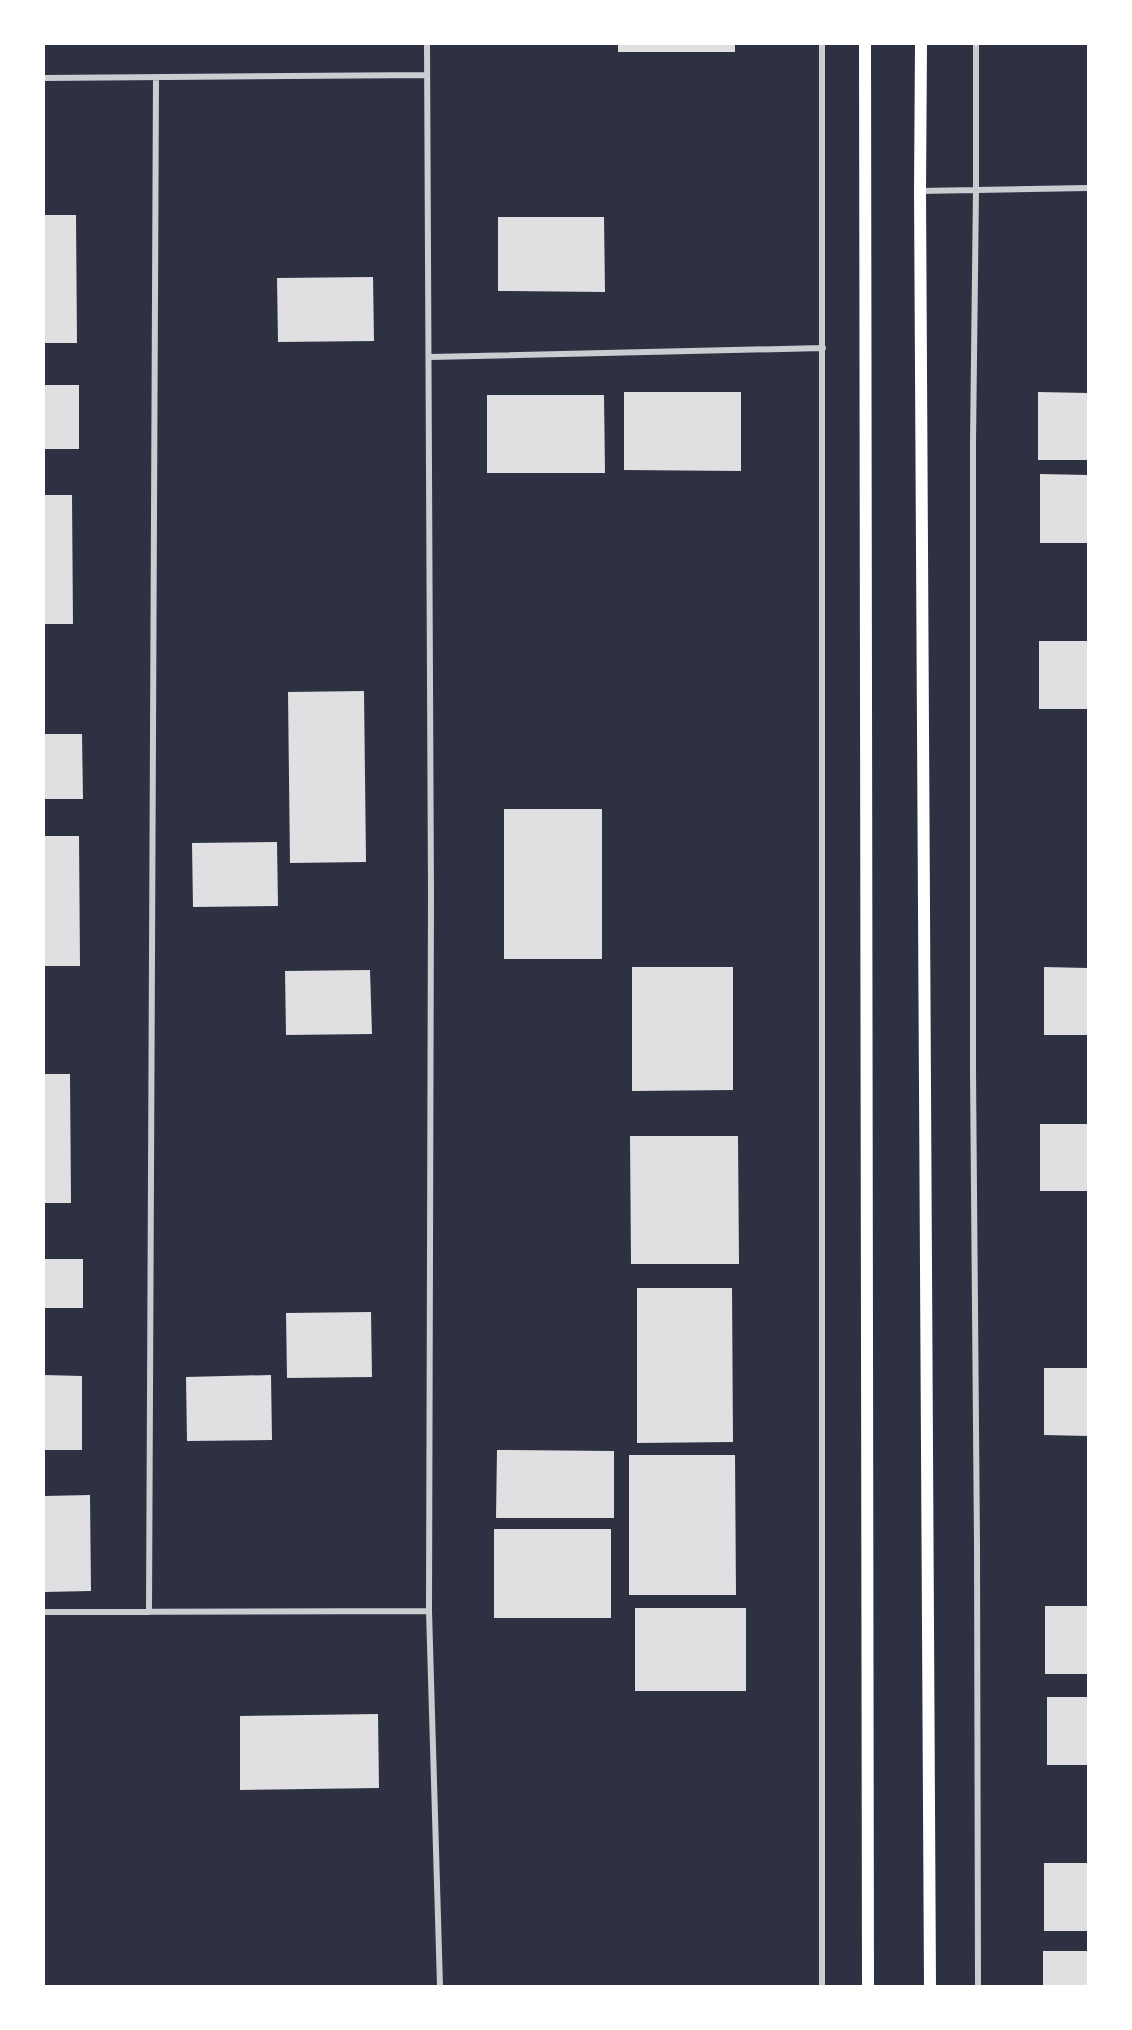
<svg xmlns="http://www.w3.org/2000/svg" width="1132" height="2030" viewBox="0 0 1132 2030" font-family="'Alegreya Sans',sans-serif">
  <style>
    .building { fill: #e0e0e3 }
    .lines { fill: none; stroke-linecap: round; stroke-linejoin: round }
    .minor { stroke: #caccd0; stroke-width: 6 }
    .secondary { stroke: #fff; stroke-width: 12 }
  </style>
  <rect width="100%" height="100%" fill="#2d3142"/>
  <path class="building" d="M618 44H735V52H618Z
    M44 215H76L77 343H44Z
    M498 217H604L605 292 498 291Z
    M373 277 374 341 278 342 277 278Z
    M44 385H79V449H44Z
    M624 392H741V471L624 470Z
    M1038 392 1088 393V460H1038Z
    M487 395H604L605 473H487Z
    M1040 474 1088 475V543H1040Z
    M44 495H72L73 624H44Z
    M1039 641H1088V709H1039Z
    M364 691 366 862 290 863 288 692Z
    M44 734H82L83 799H44Z
    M504 809H602V959H504Z
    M44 836H79L80 966H44Z
    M277 842 278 906 193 907 192 843Z
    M632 967H733V1090L632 1091Z
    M1044 967 1088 968V1035H1044Z
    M370 970 372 1034 286 1035 285 971Z
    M44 1074H70L71 1203H44Z
    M1040 1124H1088V1191H1040Z
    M630 1136H738L739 1264H631Z
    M44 1259H83V1308H44Z
    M637 1288H732L733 1442 637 1443Z
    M371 1312 372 1377 287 1378 286 1313Z
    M1044 1368H1088V1436L1044 1435Z
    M44 1375 82 1376V1450H44Z
    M271 1375 272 1440 187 1441 186 1377Z
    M497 1450 614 1451V1518H496Z
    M629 1455H735L736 1595H629Z
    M90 1495 91 1591 44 1592V1496Z
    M494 1529H611V1618H494Z
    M1045 1606H1088V1674H1045Z
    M635 1608H746V1691H635Z
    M1047 1697H1088V1765H1047Z
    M378 1714 379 1788 240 1790V1716Z
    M1044 1863H1088V1931H1044Z
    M1043 1951H1088V1986H1043Z"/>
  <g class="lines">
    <path class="minor" d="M427 44 431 894 429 1611 440 1986
      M822 44V1986
      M976 44V190L973 443V1072L977 1545 978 1986
      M44 78 427 75
      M920 191 1088 188
      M430 357 823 348
      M44 1612 429 1611
      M149 1612 156 77"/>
    <path class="secondary" d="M865 44 868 1986
      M921 44 920 191 930 1986"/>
  </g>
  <rect width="1132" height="2030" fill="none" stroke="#ffffff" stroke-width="90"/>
</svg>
